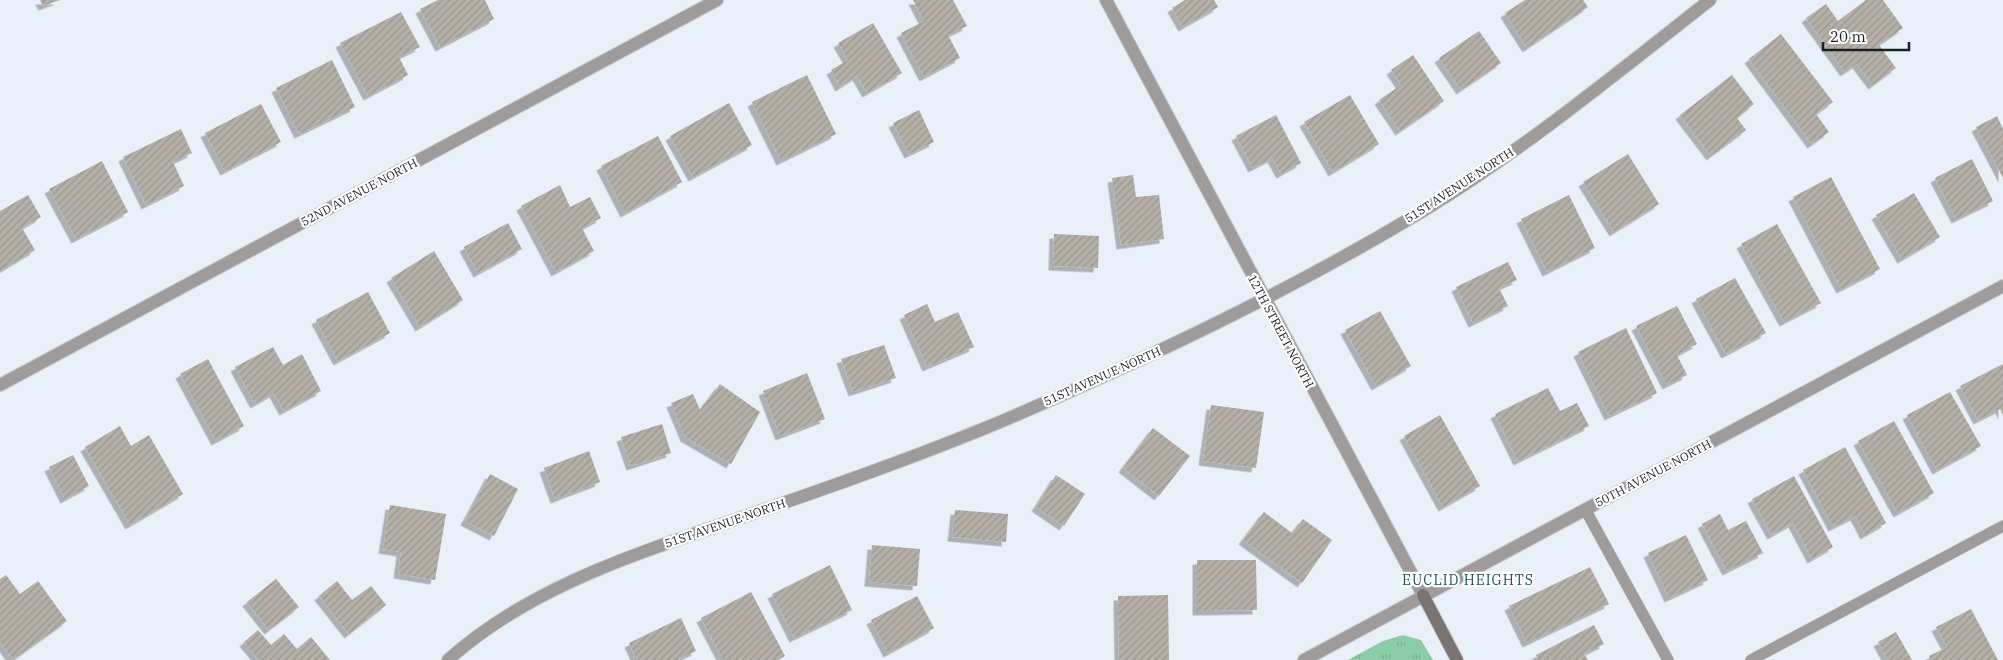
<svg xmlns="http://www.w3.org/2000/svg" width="2003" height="660" viewBox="0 0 2003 660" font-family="'IBM Plex Serif',serif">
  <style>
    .park { fill: url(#park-tufts) }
    .building { fill: url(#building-hatch); filter: url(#shadow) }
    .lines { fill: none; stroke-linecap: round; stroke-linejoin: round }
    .lane-casing { stroke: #c4cad0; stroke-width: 12 }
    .street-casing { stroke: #c4cad0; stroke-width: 14 }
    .secondary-casing { stroke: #c4cad0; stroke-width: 14 }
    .lane { stroke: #9f9b9a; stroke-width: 11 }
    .street { stroke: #9f9b9a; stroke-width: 12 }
    .secondary { stroke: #797371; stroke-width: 12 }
    .labels { text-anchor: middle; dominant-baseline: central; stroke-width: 4.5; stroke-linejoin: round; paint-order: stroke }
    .street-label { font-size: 12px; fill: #1c1f21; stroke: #fff }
    .neighbourhood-label { font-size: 14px; letter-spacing: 1px; fill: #195558; stroke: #fff }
  </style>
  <defs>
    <pattern id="park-tufts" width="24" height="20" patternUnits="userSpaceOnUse" patternTransform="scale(1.25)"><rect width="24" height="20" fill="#8bcda7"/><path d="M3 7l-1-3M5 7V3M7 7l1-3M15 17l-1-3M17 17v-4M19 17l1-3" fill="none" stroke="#77b08f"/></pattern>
    <pattern id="building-hatch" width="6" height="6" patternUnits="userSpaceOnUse" patternTransform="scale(1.25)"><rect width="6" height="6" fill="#b4afa7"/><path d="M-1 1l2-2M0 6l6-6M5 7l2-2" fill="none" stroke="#9a968f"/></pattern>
    <filter id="shadow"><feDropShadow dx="-4.5" dy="4.5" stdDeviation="0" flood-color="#0004"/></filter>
  </defs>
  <rect width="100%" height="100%" fill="#e9f0f7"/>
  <path class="park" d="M1403 635 1421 640 1433 660H1348L1383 641Z"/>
  <path class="building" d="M40 0H60L43 6Z
    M438 0H485L494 19 440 47 420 9Z
    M913 0H953L967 26 948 35 960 58 924 77 901 33 924 21Z
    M1185 0H1214L1218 7 1183 27 1172 8Z
    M1525 0H1583L1588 7 1527 48 1505 13Z
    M1866 0H1883L1903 28 1879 45 1896 68 1873 85 1857 64 1845 72 1806 18 1826 4 1838 21Z
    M401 12 420 47 399 57 408 75 368 96 340 43Z
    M873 23 902 73 867 93 857 76 840 87 831 70 848 60 838 43Z
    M1479 31 1501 63 1461 90 1439 58Z
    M1781 34 1833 102 1816 114 1829 132 1812 144 1749 59Z
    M1413 55 1444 101 1400 131 1379 100 1401 85 1391 70Z
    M332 60 355 107 299 134 276 88Z
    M807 75 836 134 781 161 752 102Z
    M1732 75 1754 104 1737 118 1746 130 1711 156 1680 115Z
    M1350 95 1379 144 1333 172 1304 122Z
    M729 103 752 145 693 177 670 136Z
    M261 104 281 142 225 171 205 133Z
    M919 110 934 142 909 154 893 123Z
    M1276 115 1301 163 1281 174 1272 158 1253 168 1236 136Z
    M1997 116 2003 129V178L1976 127Z
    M181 129 192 153 173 162 184 186 146 205 123 157Z
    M658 136 682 182 625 213 601 166Z
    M1628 154 1659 204 1614 232 1583 182Z
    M1972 159 1993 201 1956 219 1935 178Z
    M102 161 128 212 76 239 49 189Z
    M1133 175 1136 197 1159 195 1164 239 1121 245 1112 178Z
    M1831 177 1880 269 1841 289 1793 197Z
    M560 185 570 207 590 197 601 218 582 228 594 251 556 272 521 206Z
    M1914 193 1940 237 1902 259 1876 215Z
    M28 195 41 217 22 228 35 250 0 271V211Z
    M1569 195 1595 248 1547 272 1521 219Z
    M508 223 522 249 478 273 464 247Z
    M1777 224 1821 303 1784 322 1741 244Z
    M1054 234 1099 236 1098 268 1053 266Z
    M434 251 463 300 420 327 391 278Z
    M1508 262 1517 280 1499 288 1508 306 1473 323 1456 287Z
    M1735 278 1766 333 1726 354 1696 299Z
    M368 292 390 333 338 361 316 320Z
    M927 304 935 322 958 312 974 347 927 367 904 315Z
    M1677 306 1697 344 1677 355 1687 375 1667 385 1636 326Z
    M1380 311 1411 366 1376 386 1345 330Z
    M1626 328 1657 393 1609 416 1578 352Z
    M884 345 896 378 853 392 841 359Z
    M273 347 283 365 302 354 321 391 284 411 274 393 255 404 235 367Z
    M208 359 244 426 216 441 180 374Z
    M2003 364V415L2000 409 1978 420 1960 386Z
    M807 373 825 419 780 436 763 391Z
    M720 384 760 412 731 464 685 437 671 403 693 394 700 410Z
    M1548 388 1560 411 1577 403 1589 426 1518 461 1495 414Z
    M1950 392 1981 446 1937 470 1907 415Z
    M1211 405 1264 412 1256 468 1203 461Z
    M1440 415 1480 486 1443 507 1404 436Z
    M1894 421 1934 493 1898 513 1858 441Z
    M662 424 671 453 631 466 621 437Z
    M120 426 131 446 149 435 183 494 130 525 85 447Z
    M1153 428 1190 456 1159 496 1123 468Z
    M1845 447 1886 523 1865 535 1855 516 1833 527 1803 470Z
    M589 451 600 482 555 499 544 468Z
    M73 455 89 486 65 499 49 467Z
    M490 474 518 489 494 536 465 521Z
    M1056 475 1085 494 1064 526 1036 507Z
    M1794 476 1833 547 1812 559 1793 523 1772 535 1752 499Z
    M390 505 446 514 435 580 398 574 401 552 383 549Z
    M955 510 1008 514 1006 542 952 537Z
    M1264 512 1292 533 1303 519 1332 540 1302 583 1243 540Z
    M1720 514 1728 530 1746 521 1763 553 1727 571 1702 524Z
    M1686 535 1708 580 1669 598 1648 553Z
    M872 545 920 549 917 586 869 582Z
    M1197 560H1256L1257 610 1197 611Z
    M830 565 852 610 794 638 772 594Z
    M1590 567 1609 604 1527 643 1509 606Z
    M6 575 20 594 38 581 67 621 13 660 0 642V579Z
    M276 579 299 607 269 630 247 602Z
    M337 581 352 600 371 586 386 605 349 634 319 596Z
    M751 592 785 656 778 660H723L701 618Z
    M1168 595 1169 660H1119L1118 596Z
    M917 596 934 628 888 653 871 620Z
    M1971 609 1998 660H1931L1929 656 1947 647 1936 627Z
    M681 618 696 651 677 660H637L629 643Z
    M1594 625 1604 644 1584 654 1588 660H1538L1536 655Z
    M258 630 271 645 284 634 297 649 311 637 330 660H259L244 642Z
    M1896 632 1912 660H1888L1878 642Z"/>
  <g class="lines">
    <defs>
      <path id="lane" d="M1585 509 1668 660
        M1751 660 2003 526"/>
      <path id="street" d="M1106 0 1423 595
        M0 385 717 0
        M448 660C529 587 636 554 737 519 827 488 919 456 1007 419 1151 357 1292 290 1426 209 1526 148 1618 72 1710 0
        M1304 660 2003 286"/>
      <path id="secondary" d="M1423 595 1457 660"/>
    </defs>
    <use href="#lane" class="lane-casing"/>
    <use href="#street" class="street-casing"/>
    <use href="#secondary" class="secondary-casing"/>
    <use href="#lane" class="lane"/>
    <use href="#street" class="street"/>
    <use href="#secondary" class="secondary"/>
  </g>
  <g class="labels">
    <g class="street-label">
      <text transform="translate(1459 185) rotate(-33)">51ST AVENUE NORTH</text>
      <text transform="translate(359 192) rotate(-28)">52ND AVENUE NORTH</text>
      <text transform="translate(1281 331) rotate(62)">12TH STREET NORTH</text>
      <text transform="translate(1102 376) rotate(-24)">51ST AVENUE NORTH</text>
      <text transform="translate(1653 473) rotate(-28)">50TH AVENUE NORTH</text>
      <text transform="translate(725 523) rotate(-19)">51ST AVENUE NORTH</text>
    </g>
    <g class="neighbourhood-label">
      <text x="1468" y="580">EUCLID HEIGHTS</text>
    </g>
  </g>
  <path d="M1823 42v8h86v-8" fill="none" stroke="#1c1f21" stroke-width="2.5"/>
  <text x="1830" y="42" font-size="15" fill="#1c1f21" stroke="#ffffff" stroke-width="4" paint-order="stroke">20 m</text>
</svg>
